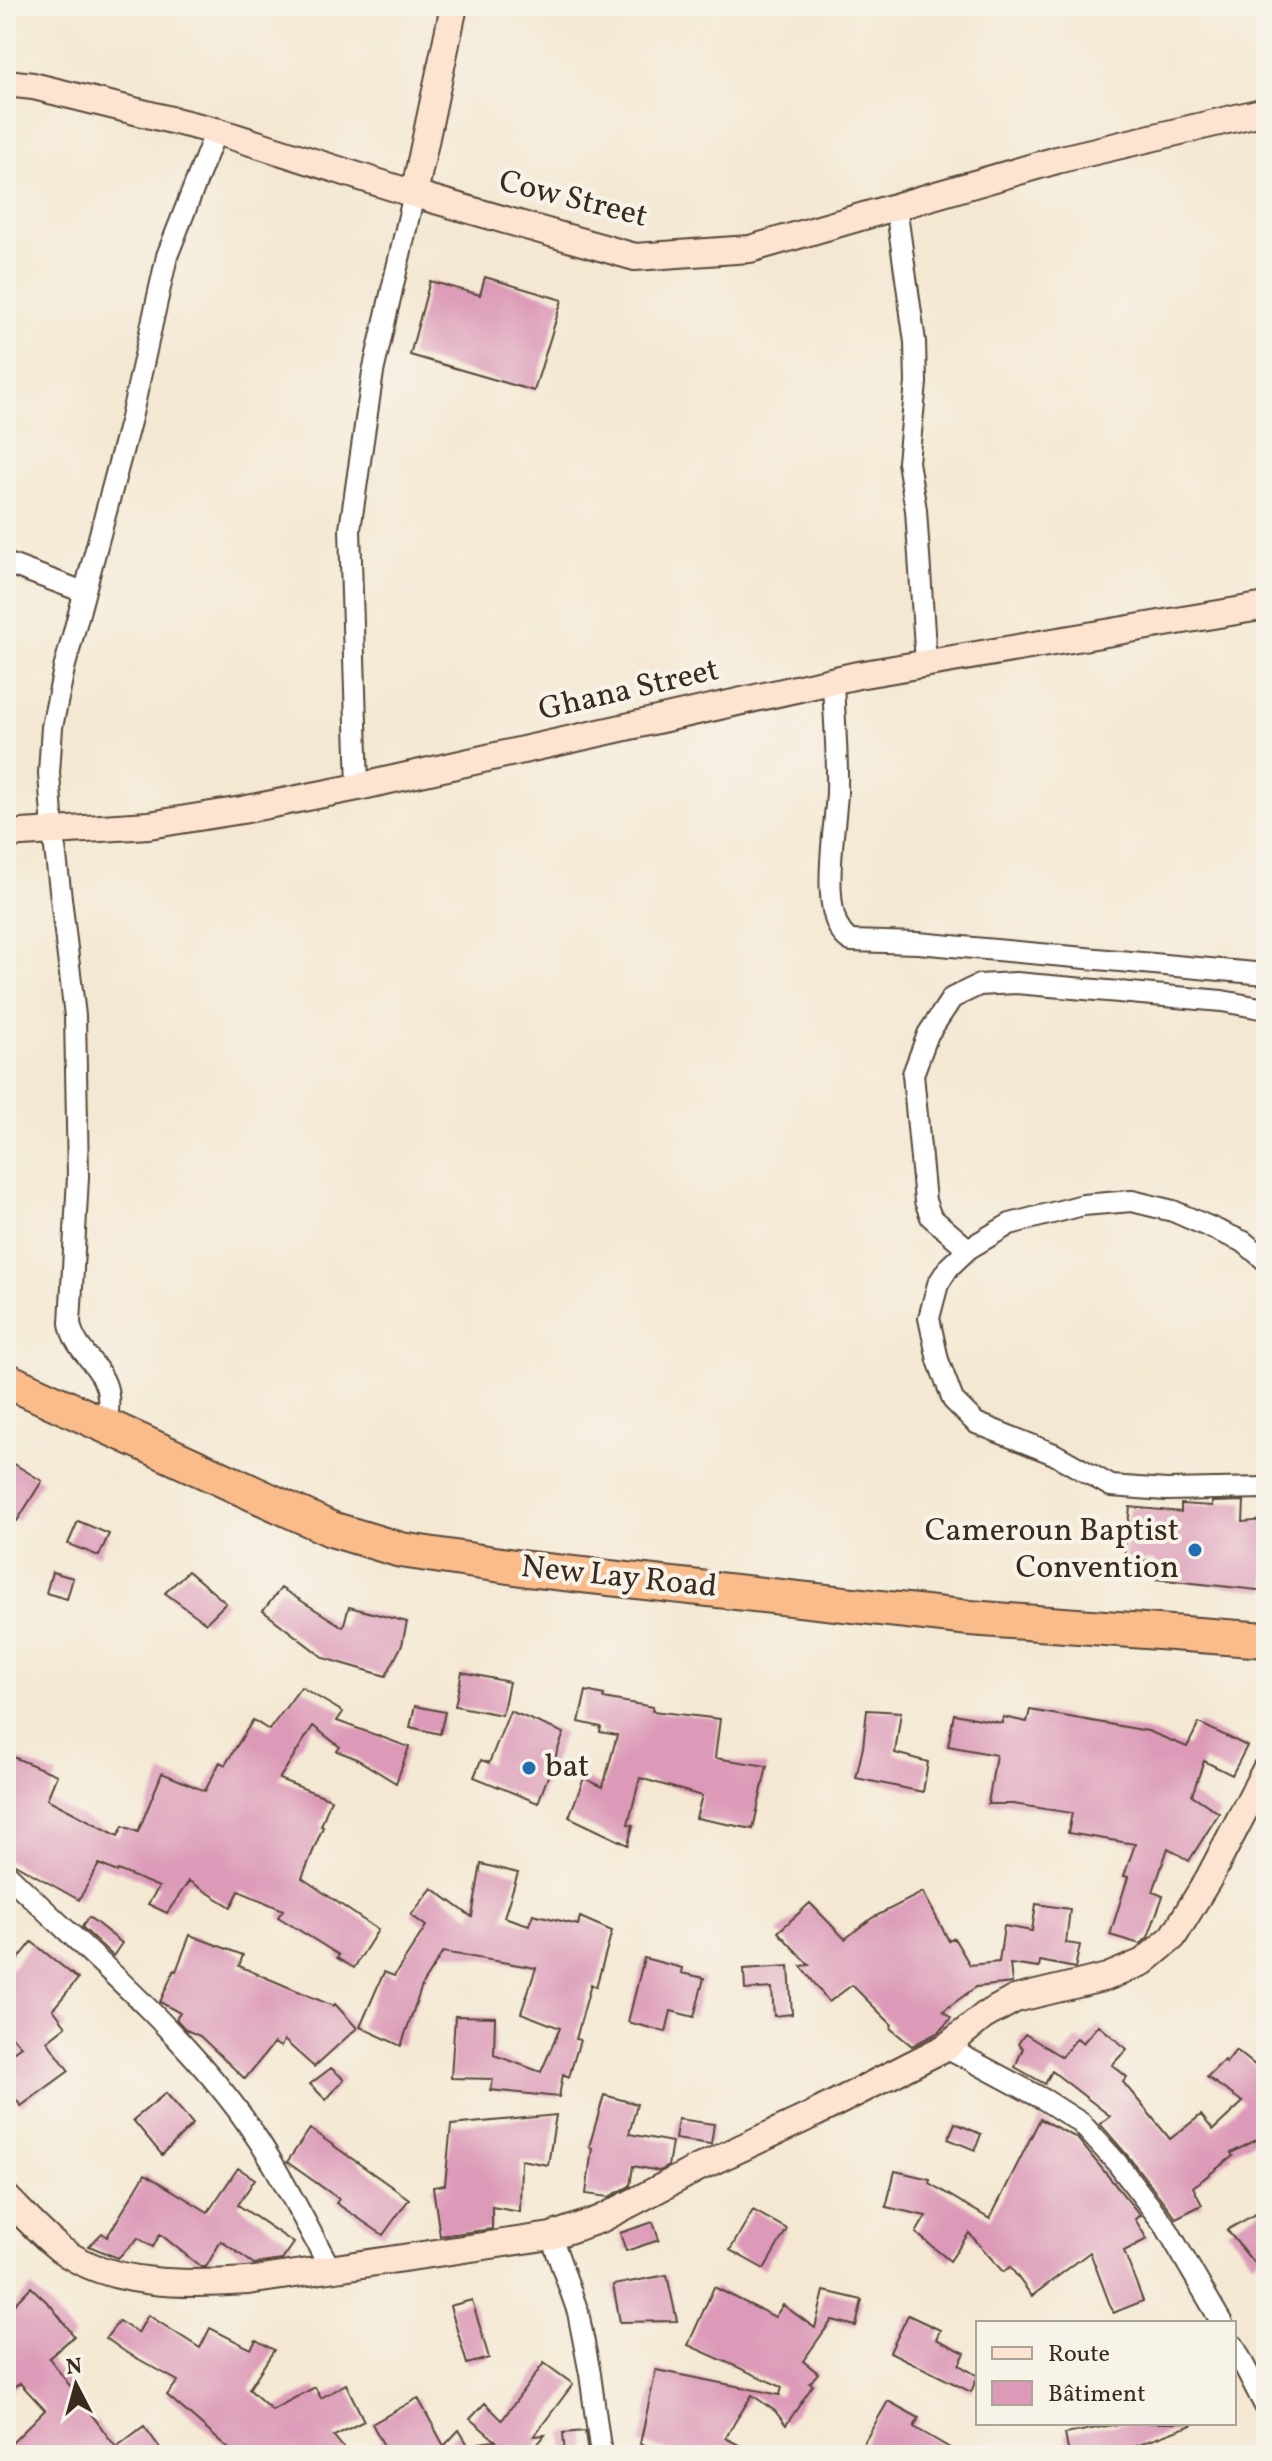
<svg xmlns="http://www.w3.org/2000/svg" width="1272" height="2461" viewBox="0 0 1272 2461" font-family="Vollkorn,serif">
  <style>
    .building { fill: #dc9ab8 }
    .lines { fill: none; stroke-linecap: round; stroke-linejoin: round }
    .street-casing { stroke: #574639; stroke-width: 24 }
    .secondary-casing { stroke: #574639; stroke-width: 30 }
    .highway-casing { stroke: #574639; stroke-width: 38 }
    .street { stroke: #fff; stroke-width: 20 }
    .secondary { stroke: #fde4d0; stroke-width: 26 }
    .highway { stroke: #f9bc8a; stroke-width: 34 }
    .poi-dot { fill: #1f6fb2; stroke: #f7f3e8; stroke-width: 3 }
    .labels { text-anchor: middle; dominant-baseline: central; stroke-width: 8; stroke-linejoin: round; paint-order: stroke }
    .street-label { font-size: 32px; fill: #3b2a1e; stroke: #f7f3e8 }
    .poi-label { font-size: 32px; fill: #3b2a1e; stroke: #f7f3e8; text-anchor: end }
  </style>
  <rect width="100%" height="100%" fill="#f7f3e8"/>
  <filter id="ink" filterUnits="userSpaceOnUse"><feTurbulence type="fractalNoise" baseFrequency=".0125" numOctaves="2"/><feDisplacementMap in="SourceGraphic" scale="16" xChannelSelector="R" yChannelSelector="G"/><feConvolveMatrix kernelMatrix="1 2 1 2 8 2 1 2 1" color-interpolation-filters="sRGB"/></filter>
  <filter id="wash" filterUnits="userSpaceOnUse"><feTurbulence type="fractalNoise" baseFrequency=".006" numOctaves="4" result="noise"/><feDisplacementMap in="SourceGraphic" scale="32" xChannelSelector="R" yChannelSelector="G"/><feGaussianBlur stdDeviation="1.8" result="paint"/><feColorMatrix in="noise" values="0 0 0 0 0 0 0 0 0 0 0 0 0 0 0 0 0 1.4 0 .05"/><feComposite in="paint" operator="in"/></filter>
  <g filter="url(#wash)">
    <rect width="100%" height="100%" fill="#f4e8d3"/>
    <g id="blocks">
      <path class="building" d="M485 277 562 300 534 391 410 355 430 281 480 295Z
        M6 1459 42 1481 17 1521 6 1514Z
        M1244 1501 1243 1522 1266 1520V1591L1156 1579V1561L1124 1560 1130 1507 1181 1512V1504L1212 1506V1502Z
        M78 1521 109 1534 99 1556 68 1544Z
        M188 1571 226 1603 206 1623 165 1593Z
        M52 1572 73 1578 67 1599 46 1593Z
        M281 1588 343 1627 349 1607 407 1622 402 1645 386 1676 324 1658 263 1611Z
        M462 1672 509 1682 502 1715 455 1706Z
        M301 1687 343 1712 337 1721 409 1747 396 1783 355 1758 337 1751 340 1747 313 1726 279 1779 331 1799 321 1826 323 1827 302 1878 378 1930 354 1968 337 1958 339 1955 278 1917 283 1910 239 1891 231 1907 189 1881 167 1913 148 1904 159 1887 118 1870 117 1872 99 1864 79 1900 6 1859V1754L57 1775 47 1799 118 1836 123 1826 138 1832 162 1773 205 1791 220 1762 225 1765 253 1720 269 1730Z
        M586 1691 604 1695 603 1698 653 1707 652 1711 720 1719 715 1758 767 1766 753 1829 696 1818 702 1796 640 1778 628 1824 633 1825 628 1845 569 1817 584 1778 603 1787 617 1735 600 1732 601 1727 579 1722Z
        M415 1706 445 1712 440 1734 410 1727Z
        M867 1710 901 1712 895 1753 928 1762 923 1792 856 1778 863 1747Z
        M1030 1710 1148 1731 1187 1747 1199 1723 1247 1746 1232 1775 1204 1761 1192 1795 1219 1813 1189 1861 1168 1848 1153 1892 1163 1896 1148 1937 1140 1944 1110 1935 1128 1877 1124 1876 1135 1844 1068 1833 1072 1813 1013 1804H988L996 1755 948 1746 954 1714 1002 1723 1003 1717 1027 1722Z
        M510 1711 564 1733 538 1803 474 1777 481 1760 489 1763Z
        M481 1864 518 1873 504 1917 529 1925 533 1914 578 1925 580 1917 612 1931 596 1987 591 1984 576 2039 580 2040 569 2077 563 2074 559 2097 490 2090 493 2079 451 2078 455 2016 495 2017 494 2055 541 2072 560 2028 521 2013 536 1968 443 1952 423 1983 401 2046 360 2027 384 1972 394 1976 426 1926 411 1915 432 1888 472 1917Z
        M923 1892 949 1941 954 1938 970 1965 999 1962 1004 1926 1032 1931 1036 1904 1070 1909 1066 1943 1080 1945 1075 1968 1040 1961 1039 1968 1010 1964 1012 1983 976 1987 943 2011 951 2018 939 2032 912 2046 890 2028 892 2025 852 1985 829 2002 801 1966 809 1965 778 1932 810 1903 845 1939 872 1918Z
        M89 1917 122 1943 113 1956 82 1927Z
        M190 1935 243 1955 239 1966 333 2006 335 2004 357 2028 314 2067 284 2040 281 2047 274 2043 245 2079 200 2036 186 2030 176 2019 180 2013 160 2002 174 1970 176 1971Z
        M32 1942 78 1979 53 2009 66 2026 47 2041 69 2071 21 2106 6 2086V2057L21 2046 6 2030V1975Z
        M644 1958 682 1968 681 1973 704 1978 694 2017 671 2011 666 2032 628 2022Z
        M789 1966 792 2014 774 2016 772 1988 745 1990 744 1969Z
        M1098 2025 1127 2049 1112 2065 1127 2077 1123 2082 1170 2139 1201 2115 1213 2130 1243 2102 1207 2077 1224 2060 1226 2063 1236 2050 1266 2074V2087L1259 2095 1266 2104V2135L1231 2153 1233 2156 1193 2187 1202 2205 1176 2218 1127 2155 1100 2124 1110 2116 1052 2071 1045 2084 1015 2067 1023 2048 1018 2044 1025 2034 1062 2057 1077 2038 1083 2043Z
        M331 2068 344 2079 326 2100 310 2084Z
        M166 2093 193 2124 162 2155 133 2120Z
        M604 2095 637 2104 629 2134 672 2142 668 2166 659 2171 633 2166 630 2186 609 2197 586 2194 592 2148 589 2147Z
        M556 2115 548 2165 521 2160 520 2212 492 2207V2229L440 2236 433 2187 445 2185 451 2125Z
        M678 2119 714 2124 711 2144 675 2139Z
        M1040 2119 1077 2138 1140 2215 1135 2219 1147 2239 1124 2251 1143 2301 1113 2313 1090 2252 1032 2296 1010 2267 1003 2272 969 2233 950 2261 916 2233 926 2216 886 2207 895 2171 930 2179 929 2183 990 2219Z
        M955 2123 981 2134 975 2150 948 2139Z
        M310 2129 409 2199 383 2235 336 2203 339 2199 287 2162Z
        M238 2168 255 2179 238 2205 294 2243 282 2260 254 2264 221 2241 206 2267H201L160 2234 153 2247 138 2238 118 2258 89 2246 102 2233 107 2237 145 2174 208 2212Z
        M1266 2208V2251L1253 2262 1227 2230Z
        M753 2210 787 2229 764 2269 730 2250Z
        M653 2222 659 2240 626 2251 620 2233Z
        M667 2275 677 2321 620 2322 613 2285Z
        M31 2287 51 2306 74 2336 49 2358 116 2447 144 2426 165 2455H6V2449L45 2410 20 2383 6 2394V2313Z
        M714 2287 775 2317 783 2305 815 2328 824 2291 862 2300 856 2326 832 2320 803 2361 818 2373 810 2383 813 2385 786 2425 775 2411 752 2395 725 2438 759 2455H691L640 2444 656 2370 780 2395 782 2387 688 2345Z
        M472 2300 489 2358 467 2364 450 2306Z
        M148 2315 200 2348 210 2328 251 2349 256 2340 274 2350 249 2389 272 2410 315 2387 321 2398 346 2384 364 2421 334 2436 349 2455H236L167 2395 178 2381 124 2351 106 2338 119 2321 138 2333Z
        M908 2315 940 2330 936 2339 965 2353 959 2365 978 2376 971 2392 890 2352Z
        M544 2363 573 2384 534 2436 545 2435 529 2455H480L479 2443 496 2441 470 2419 485 2403 502 2420Z
        M418 2398 444 2446 459 2430 474 2455H389L372 2424Z
        M888 2401 919 2418 914 2427 962 2455H857Z
        M1123 2423H1191L1192 2425 1111 2455H1069L1065 2434Z
        M585 2431 588 2455H565L563 2433Z"/>
    </g>
  </g>
  <g filter="url(#ink)">
    <use href="#blocks" fill-opacity="0" stroke="#574639" stroke-width="2"/>
    <g class="lines">
      <defs>
        <path id="street" d="M896 207 915 342 916 383 908 462 916 510 926 663
          M6 563 84 592
          M833 680C834 717 838 755 837 792 836 826 816 922 851 941L918 943 1266 974
          M358 787 350 529 373 372 414 194
          M968 1249 931 1217 925 1201 913 1074 928 1034 952 998 979 985 1016 983 1222 1001 1266 1009
          M1266 1261 1244 1242 1173 1211 1132 1201 1083 1205 1010 1224 968 1249 949 1267 938 1284 929 1318 938 1360 953 1400 976 1423 1054 1454 1111 1486 1166 1490 1266 1488
          M107 1425C108 1409 111 1394 103 1379 93 1359 73 1346 70 1323L78 1177 75 1016 53 831 49 773 52 727 64 669 131 418 167 256 216 131
          M6 1873C80 1945 161 2013 226 2095 268 2147 298 2209 330 2268
          M946 2047 1045 2100 1081 2123 1117 2163 1166 2227 1222 2323
          M551 2236 578 2312 590 2374 601 2455
          M1234 2346 1266 2408"/>
        <path id="secondary" d="M6 83 33 86 216 131 414 194 635 257 750 249 1057 160 1266 111
          M414 194 454 6
          M6 834 149 825 242 810 358 787 858 675 1266 606
          M6 2197C23 2214 41 2234 60 2249 112 2287 188 2285 248 2281L551 2236 601 2219 698 2168 810 2116 946 2047 984 2016 1015 1999 1107 1977 1143 1962 1173 1937 1209 1878 1266 1769"/>
        <path id="highway" d="M6 1380 331 1529 401 1550 528 1569 970 1618 1266 1640"/>
      </defs>
      <use href="#street" class="street-casing"/>
      <use href="#secondary" class="secondary-casing"/>
      <use href="#highway" class="highway-casing"/>
      <use href="#street" class="street"/>
      <use href="#secondary" class="secondary"/>
      <use href="#highway" class="highway"/>
    </g>
  </g>
  <g class="poi-dot">
    <circle cx="1195" cy="1550" r="8"/>
    <circle cx="529" cy="1768" r="8"/>
  </g>
  <g class="labels">
    <g class="street-label">
      <text transform="translate(573 200) rotate(14)">Cow Street</text>
      <text transform="translate(629 691) rotate(-13)">Ghana Street</text>
      <text transform="translate(619 1578) rotate(6)">New Lay Road</text>
    </g>
    <g class="poi-label">
      <text x="1179" y="1532">Cameroun Baptist<tspan x="1179" dy="37">Convention</tspan></text>
      <text x="545" y="1768" text-anchor="start">bat</text>
    </g>
  </g>
  <rect width="1272" height="2461" fill="none" stroke="#f7f3e8" stroke-width="32"/>
  <rect x="976" y="2321" width="260" height="104" fill="#f7f3e8" stroke="#aca397" stroke-width="2"/>
  <rect x="992" y="2347" width="40" height="12" fill="#fde4d0" stroke="#aca397" stroke-width="2"/>
  <text x="1048" y="2361" font-size="24" fill="#3b2a1e">Route</text>
  <rect x="992" y="2381" width="40" height="24" fill="#dc9ab8" stroke="#aca397" stroke-width="2"/>
  <text x="1048" y="2401" font-size="24" fill="#3b2a1e">Bâtiment</text>
  <g transform="translate(76 2385) rotate(354)" stroke="#f7f3e8" stroke-width="6" paint-order="stroke">
  <path d="M0-6L14 30L0 20L-14 30Z" fill="#3b2a1e"/>
  <text y="-12" font-size="22" font-weight="bold" text-anchor="middle" fill="#3b2a1e">N</text>
  </g>
</svg>
